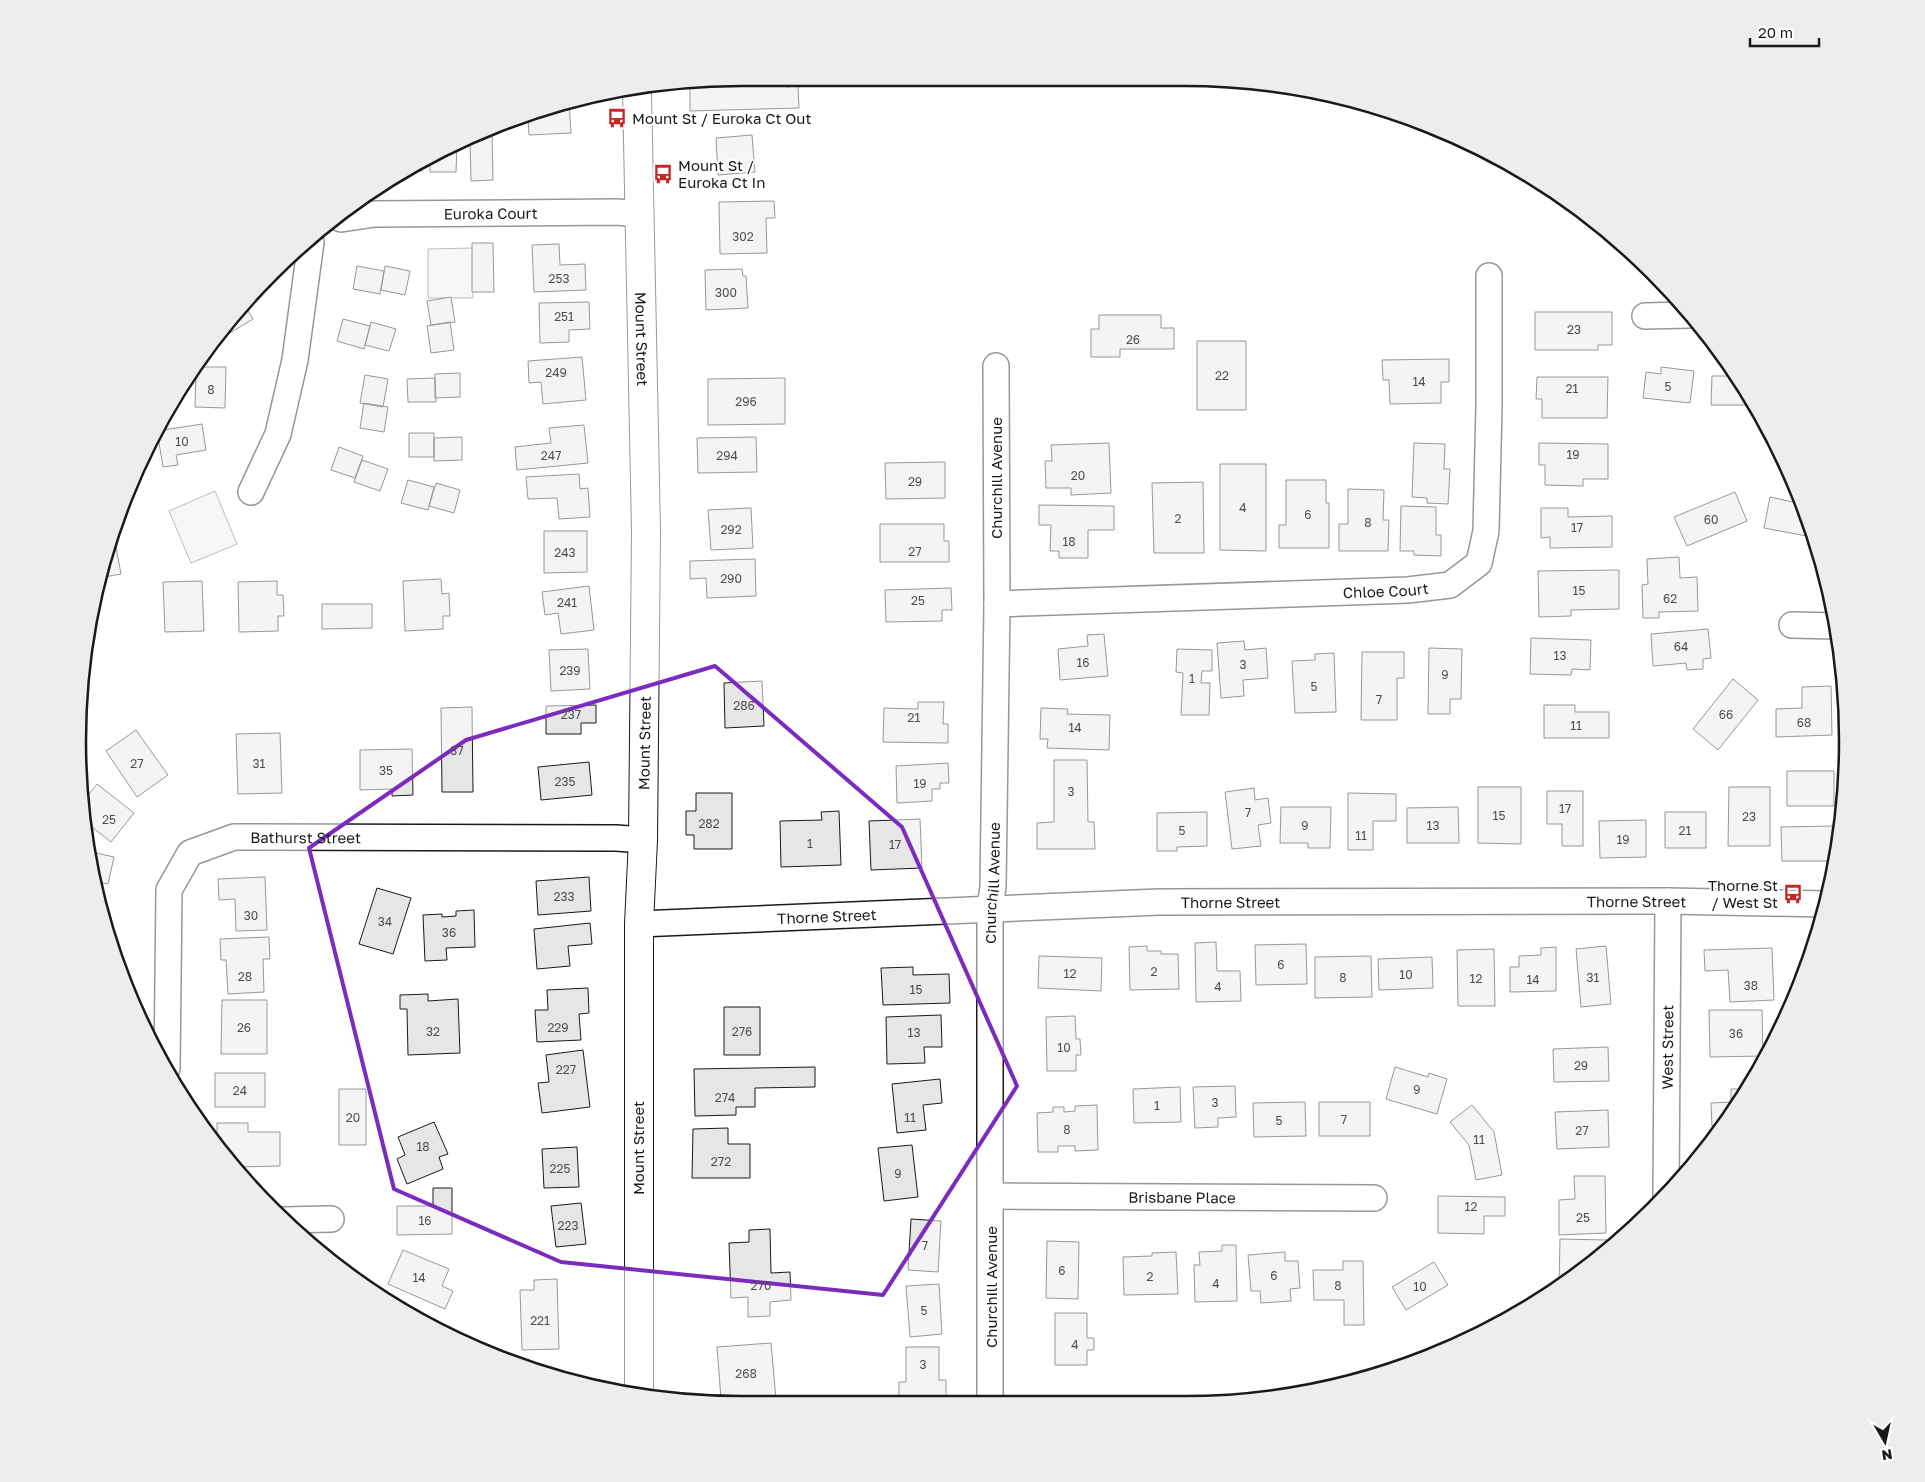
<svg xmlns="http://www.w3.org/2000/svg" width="1925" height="1482" viewBox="0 0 1925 1482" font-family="'Golos Text',sans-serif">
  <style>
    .built { fill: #ededed; stroke: #6a6a6a }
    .building { fill: #e6e6e6; stroke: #1a1a1a }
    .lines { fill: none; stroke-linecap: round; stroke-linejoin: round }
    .minor-casing { stroke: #1a1a1a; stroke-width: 28 }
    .highway-casing { stroke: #1a1a1a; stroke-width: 30 }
    .minor { stroke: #fff; stroke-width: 25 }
    .highway { stroke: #fff; stroke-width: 28 }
    .marked { fill: none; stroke: #7b2cbf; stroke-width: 4; stroke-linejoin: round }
    .labels { text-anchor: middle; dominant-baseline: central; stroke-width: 4; stroke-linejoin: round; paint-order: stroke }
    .number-label { font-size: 12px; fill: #4d4d4d }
    .poi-label { font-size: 15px; fill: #1a1a1a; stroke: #fff; text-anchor: start }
    .street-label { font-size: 15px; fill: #1a1a1a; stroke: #fff }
    .rim { fill: none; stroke: #1a1a1a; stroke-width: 2.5 }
  </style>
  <rect width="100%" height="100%" fill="#fff"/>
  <path class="built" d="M473 248V298H428V249Z
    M215 491 237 544 191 563 169 511Z"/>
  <path class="building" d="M741 78H787V87L798 86 799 108 690 111V84Z
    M569 100H574V101H569L571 133 529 135 528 117Z
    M492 132 493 180 471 181 470 141Z
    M752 135 755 172 718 175 716 138Z
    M457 147 456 172H430V158Z
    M422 161V171H403L409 167Z
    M774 201 775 218H766L767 253 720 254 719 202Z
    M472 243H493L494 292H472Z
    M559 244 560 265 585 264 586 290 534 292 532 245Z
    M357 266 384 271 380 294 353 289Z
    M385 266 410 271 405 295 381 290Z
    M742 269 743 276H746L748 308 706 310 705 270Z
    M451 297 455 322 431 325 427 301Z
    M589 302 590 329 569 330V342L540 343 539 303Z
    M245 306 253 319 220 339Z
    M1535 312H1612V345H1598V350H1535Z
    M1099 315H1161V328H1174V349H1120V357H1091V329H1099Z
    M343 319 370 326 364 349 337 341Z
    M371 322 396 329 389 351 365 345Z
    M450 322 454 350 431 353 427 326Z
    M1197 341H1246V410H1197Z
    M582 357 586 400 543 404 541 382 529 383 528 361Z
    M1449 359V382H1441V403L1390 404 1389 380H1383L1382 360Z
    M199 367H226L225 408 195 407 196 371Z
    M1661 367 1694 371 1690 403 1643 398 1646 372 1661 374Z
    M460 373V397L435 398V374Z
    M365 375 388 379 383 407 360 403Z
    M1712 376H1738L1751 402V405H1711Z
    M1537 377H1608L1607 418H1542V399H1536Z
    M435 378 436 402H408L407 379Z
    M785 378V424L708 425V379Z
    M364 403 388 407 384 432 360 428Z
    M202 424 206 450 176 455 178 465 163 467 157 431Z
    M584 425 588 463 517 470 515 447 551 443 549 428Z
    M409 433H434V457H409Z
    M462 437V460L434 461V438Z
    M756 437 757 472 698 473 697 438Z
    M1109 443 1111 493 1071 495V488H1046L1045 461H1052L1051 445Z
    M1414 443 1445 444 1444 469H1450L1448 504 1427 503V498L1412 497Z
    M1539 443 1608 444V479H1583V486L1545 485V465H1539Z
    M339 447 363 456 355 478 331 470Z
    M362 460 388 469 380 491 354 482Z
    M945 462V498L886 499 885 463Z
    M1220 464H1266V551L1220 550Z
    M579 474 580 489 588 488 590 517 559 519 557 498 528 499 526 477Z
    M408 480 434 487 428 510 401 503Z
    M1286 480H1326V503H1329V548H1279V525H1286Z
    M1203 482 1204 553H1154L1152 483Z
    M436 483 460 490 454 513 429 506Z
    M1348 489 1384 490 1383 520H1389L1388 551H1339V524H1348Z
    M1735 492 1747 521 1687 546 1674 517Z
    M1770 497 1802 504 1812 537 1764 528Z
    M1039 505 1114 506V530H1088V558H1059V551H1050L1051 525H1039Z
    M1401 506 1436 507V535H1441V556L1414 555V551H1400Z
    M751 508 753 548 711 550 708 510Z
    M1541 508H1568V517L1612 516V547L1550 548V537L1541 538Z
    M880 524H944V541H949V562H880Z
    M544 531H587V572L544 573Z
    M114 536 121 574 99 578 100 570Z
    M1679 557 1680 578 1697 577 1698 611 1659 612V618H1643L1642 585 1648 584 1647 559Z
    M755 559 756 596 707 598 706 578 690 579V561Z
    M1619 570V609L1571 610V616L1539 617 1538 571Z
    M441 579 442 594 449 593 450 616H443V629L405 631 403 581Z
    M202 581 204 631 165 632 163 582Z
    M277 581V595H283L284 616H278V631L239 632 238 582Z
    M589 586 594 630 561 634 558 613 545 615 542 592Z
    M951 588 952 610H942V621L886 622 885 590Z
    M322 604H372V628L322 629Z
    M1708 629 1711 658 1703 659V669L1687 670 1686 663 1653 666 1651 634Z
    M1104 634 1108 676 1060 680 1058 649 1088 646 1087 635Z
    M1531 638 1591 640 1590 670 1572 669 1571 675 1530 674Z
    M1244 641 1245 650 1266 648 1268 678 1243 680 1244 696 1221 698 1217 643Z
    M1429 648 1462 649 1461 699H1450V714H1428Z
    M588 649 590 689 551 691 549 650Z
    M1177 649 1212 650V671H1202L1201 683H1210L1209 715H1181L1183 673 1176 672Z
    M1362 652H1404V678H1397V720H1361Z
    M1334 653 1336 712 1295 713 1292 661 1315 660V654Z
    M1733 679 1758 700 1718 750 1693 729Z
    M762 681 764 726 725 728 724 683Z
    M1831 686 1832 735 1776 737V709L1802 708V687Z
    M918 702H944L943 724H948V743L883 742 884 708 918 709Z
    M596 705V723H581V734H546V706Z
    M1544 705H1575V712H1609V738H1544Z
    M472 707 473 792H442L441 708Z
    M1041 708 1068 709 1067 714 1110 715 1109 750 1047 748 1048 739H1040Z
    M136 730 168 775 137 797 106 751Z
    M280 733 282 793 238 794 236 734Z
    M412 749 413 795 392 796V789L360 790V750Z
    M1054 760H1087L1088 822H1094L1095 849H1037V823L1054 822Z
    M589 762 592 795 541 800 538 767Z
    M948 763 949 783H940V789H932V801L897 803 896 766Z
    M1787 771H1834V806H1787Z
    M97 784 134 813 111 842 88 824 85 799Z
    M1478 787H1521V844L1478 843Z
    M1729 787H1770V846H1728Z
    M1254 788 1255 800 1268 798 1271 823 1258 825 1261 846 1232 849 1225 792Z
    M1547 791H1583V846H1562V824H1547Z
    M696 793H732V849H694V835H686V811H696Z
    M1348 793 1396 794V821H1373V850H1348Z
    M1281 807H1331L1330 848H1308V843H1280Z
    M1458 807 1459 843H1407V808Z
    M839 811 841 865 781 867 780 821 822 820 821 812Z
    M1207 812V846L1177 847V851H1157V813Z
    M1665 812H1706V848H1665Z
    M920 819 922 868 871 870 869 821Z
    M1646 820V857L1600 858 1599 821Z
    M1833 826V861H1782L1781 827Z
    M92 852 114 857 108 884 96 882Z
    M265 877 267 930 236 931 235 899 219 900 218 879Z
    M589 877 591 911 538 915 536 881Z
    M377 888 411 898 393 954 359 944Z
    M474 910 475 947 446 948 447 960 425 961 423 915 442 914V917L456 916V911Z
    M590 923 592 944 568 946 570 966 537 969 534 929Z
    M269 937 270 959H263L264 992 228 994 226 960H221L220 939Z
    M1216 942 1217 971H1240L1241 1001 1196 1002 1195 943Z
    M1306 944 1307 984 1256 985 1255 945Z
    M1147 946V951H1161V954H1178L1179 989 1130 990 1129 947Z
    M1606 946 1611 1004 1581 1007 1576 949Z
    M1556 947V991L1510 992V967H1519V956L1541 955V948Z
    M1772 948 1774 1000 1730 1002 1728 970 1705 971 1704 950Z
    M1494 949 1495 1006H1458L1457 950Z
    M1039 956 1102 958 1101 991 1038 988Z
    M1371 956 1372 997 1315 998V957Z
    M1432 957 1433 988 1379 990 1378 959Z
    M913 967V975L949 974 950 1003 883 1005 881 968Z
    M588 988 589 1013 579 1014 581 1040 537 1042 535 1010H548L547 990Z
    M428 994V1001L458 999 460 1053 408 1055 407 1009H400V995Z
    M222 1000H267V1054H221Z
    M724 1007H760V1055H724Z
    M1709 1010H1762L1763 1056 1710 1057Z
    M941 1015 942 1047H924L925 1063 887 1064 886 1017Z
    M1075 1016 1076 1039H1080L1081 1055H1076V1071H1047L1046 1017Z
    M1608 1047 1609 1081 1554 1082 1553 1049Z
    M583 1050 590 1107 542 1113 538 1083 549 1082 546 1055Z
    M815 1067V1087L755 1088V1107H736V1115L695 1116 694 1069Z
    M1395 1067 1428 1077 1429 1073 1447 1079 1437 1114 1386 1099Z
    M215 1073H265V1107H215Z
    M940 1079 942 1103 923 1105 926 1130 897 1133 892 1084Z
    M1235 1086 1236 1117 1218 1118V1127L1195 1128 1193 1087Z
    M1180 1087 1181 1122 1134 1123 1133 1089Z
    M339 1089H366V1145H339Z
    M1731 1089H1747L1736 1110 1723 1125 1712 1126 1711 1103 1731 1102Z
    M1305 1102 1306 1136 1254 1137 1253 1103Z
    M1319 1102H1370V1136H1319Z
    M1097 1105 1098 1150 1075 1151V1146H1058V1152H1038L1037 1113 1053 1112V1107H1064V1112L1075 1111V1106Z
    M1472 1105 1494 1132 1502 1175 1476 1180 1469 1145 1450 1122Z
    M1608 1110 1609 1147 1557 1149 1555 1112Z
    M434 1122 448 1154 439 1157 443 1169 407 1184 397 1159 405 1155 398 1137Z
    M217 1123H248V1132H280V1166L236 1167 217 1143Z
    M728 1128V1144H750V1178H692L693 1129Z
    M912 1145 918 1197 884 1201 878 1148Z
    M577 1147 579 1187 544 1188 542 1149Z
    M1574 1176H1605L1606 1233 1559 1235V1200L1575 1199Z
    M433 1188H452V1234L397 1235V1206H433Z
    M1438 1196 1505 1197V1216H1484V1234L1438 1233Z
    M581 1203 586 1244 556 1247 551 1206Z
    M911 1219 941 1221 938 1272 908 1270Z
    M770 1229 771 1273 790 1272 791 1300 770 1302V1316L748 1317V1297L731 1298 729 1243 749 1242V1230Z
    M1560 1239 1607 1240V1248L1559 1287Z
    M1047 1241 1079 1242 1078 1299 1046 1298Z
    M1222 1245H1236L1237 1301 1195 1302 1194 1265H1200L1199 1252 1222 1251Z
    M403 1250 449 1269 442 1286 453 1291 445 1309 388 1284Z
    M1176 1252 1178 1294 1124 1295 1123 1257 1152 1256V1253Z
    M1285 1252V1261H1298L1300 1288 1290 1289 1291 1301 1261 1303 1260 1291H1251L1248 1255Z
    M1343 1261H1363L1364 1325H1344V1300H1314L1313 1270H1343Z
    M1434 1262 1448 1285 1406 1310 1392 1287Z
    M557 1279 559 1349 522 1350 520 1290H534V1280Z
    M369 1282 379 1296 364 1286Z
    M939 1284 942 1334 910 1337 906 1286Z
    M1055 1313H1087V1338H1094V1350H1087V1365H1055Z
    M771 1343 776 1399H721L717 1347Z
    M906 1347H939V1380H946V1399H899V1382H906Z
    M1300 1388V1392L1281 1396V1389Z"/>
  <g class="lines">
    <defs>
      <g id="minor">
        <path id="s1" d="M341 219 375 214 616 212 640 214"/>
        <path d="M1645 316 1689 315"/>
        <path d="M251 492 278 434 295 360 311 242"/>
        <path id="s2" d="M997 604 1408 590 1450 585 1479 563 1486 531 1489 405V276"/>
        <path d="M1792 625 1836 626"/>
        <path id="s3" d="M639 924 1159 902 1668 901 1825 904"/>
        <path id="s4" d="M167 1068 169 890 190 853 234 837 616 838 643 840"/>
        <path id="s5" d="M1666 1195 1668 901"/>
        <path id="s6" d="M991 1196 1374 1198"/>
        <path d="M283 1220 331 1219"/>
        <path id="s7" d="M990 1399V908L993 887 997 604 996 366"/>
      </g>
      <g id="highway">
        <path id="s8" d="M637 91 646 531 643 840 639 924V1395"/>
      </g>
    </defs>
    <use href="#minor" class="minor-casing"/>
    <use href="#highway" class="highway-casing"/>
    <use href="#minor" class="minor"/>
    <use href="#highway" class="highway"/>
  </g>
  <path d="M0 0H1925V1482H0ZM715 666 902 827 1017 1086 883 1295 561 1262 394 1189 309 848 466 740Z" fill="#fff" fill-opacity=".55" fill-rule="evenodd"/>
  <path class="marked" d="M715 666 902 827 1017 1086 883 1295 561 1262 394 1189 309 848 466 740Z"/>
  <defs>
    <symbol id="bus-bare" viewBox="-9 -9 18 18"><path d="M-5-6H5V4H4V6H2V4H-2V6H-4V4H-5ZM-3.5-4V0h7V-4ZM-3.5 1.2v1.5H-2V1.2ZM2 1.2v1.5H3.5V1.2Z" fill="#c62828" stroke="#fff" stroke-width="2.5" paint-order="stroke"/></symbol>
  </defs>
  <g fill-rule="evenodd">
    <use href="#bus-bare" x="603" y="104" width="28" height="28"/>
    <use href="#bus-bare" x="649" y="160" width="28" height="28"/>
    <use href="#bus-bare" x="1779" y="880" width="28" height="28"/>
  </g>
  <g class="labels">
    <g class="number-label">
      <text x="743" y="236">302</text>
      <text x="559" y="278">253</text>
      <text x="726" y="292">300</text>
      <text x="564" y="316">251</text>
      <text x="1574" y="329">23</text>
      <text x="1133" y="339">26</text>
      <text x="556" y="372">249</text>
      <text x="1222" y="375">22</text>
      <text x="1419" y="381">14</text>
      <text x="1668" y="386">5</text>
      <text x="1572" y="388">21</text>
      <text x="211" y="389">8</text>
      <text x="746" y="401">296</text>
      <text x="182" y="441">10</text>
      <text x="1573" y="454">19</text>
      <text x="551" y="455">247</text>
      <text x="727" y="455">294</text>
      <text x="1078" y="475">20</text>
      <text x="915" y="481">29</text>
      <text x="1243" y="507">4</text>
      <text x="1308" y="514">6</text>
      <text x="1178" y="518">2</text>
      <text x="1711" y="519">60</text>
      <text x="1368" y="522">8</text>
      <text x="1577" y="527">17</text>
      <text x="731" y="529">292</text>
      <text x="1069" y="541">18</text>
      <text x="915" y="551">27</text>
      <text x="565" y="552">243</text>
      <text x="731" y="578">290</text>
      <text x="1579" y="590">15</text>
      <text x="1670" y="598">62</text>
      <text x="918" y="600">25</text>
      <text x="567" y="602">241</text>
      <text x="1681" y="646">64</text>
      <text x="1560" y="655">13</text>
      <text x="1083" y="662">16</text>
      <text x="1243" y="664">3</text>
      <text x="570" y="670">239</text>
      <text x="1445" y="674">9</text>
      <text x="1192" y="678">1</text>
      <text x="1314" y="686">5</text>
      <text x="1379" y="699">7</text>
      <text x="744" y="705">286</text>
      <text x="571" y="714">237</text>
      <text x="1726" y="714">66</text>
      <text x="914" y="717">21</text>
      <text x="1804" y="722">68</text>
      <text x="1576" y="725">11</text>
      <text x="1075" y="727">14</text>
      <text x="457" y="750">37</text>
      <text x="137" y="763">27</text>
      <text x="259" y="763">31</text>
      <text x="386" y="770">35</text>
      <text x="565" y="781">235</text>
      <text x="920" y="783">19</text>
      <text x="1071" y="791">3</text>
      <text x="1565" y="808">17</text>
      <text x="1248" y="812">7</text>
      <text x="1499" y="815">15</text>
      <text x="1749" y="816">23</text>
      <text x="109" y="819">25</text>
      <text x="709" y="823">282</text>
      <text x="1305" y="825">9</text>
      <text x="1433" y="825">13</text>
      <text x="1182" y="830">5</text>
      <text x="1685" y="830">21</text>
      <text x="1361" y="835">11</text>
      <text x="1623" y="839">19</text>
      <text x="810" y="843">1</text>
      <text x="895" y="844">17</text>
      <text x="564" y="896">233</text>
      <text x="251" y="915">30</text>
      <text x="385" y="921">34</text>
      <text x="449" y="932">36</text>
      <text x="1281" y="964">6</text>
      <text x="1154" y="971">2</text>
      <text x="1070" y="973">12</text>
      <text x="1406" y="974">10</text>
      <text x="245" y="976">28</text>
      <text x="1343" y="977">8</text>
      <text x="1593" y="977">31</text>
      <text x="1476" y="978">12</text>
      <text x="1533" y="979">14</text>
      <text x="1751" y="985">38</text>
      <text x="1218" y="986">4</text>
      <text x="916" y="989">15</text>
      <text x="244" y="1027">26</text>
      <text x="558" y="1027">229</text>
      <text x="433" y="1031">32</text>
      <text x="742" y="1031">276</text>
      <text x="914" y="1032">13</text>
      <text x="1736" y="1033">36</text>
      <text x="1064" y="1047">10</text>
      <text x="1581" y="1065">29</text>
      <text x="566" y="1069">227</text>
      <text x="1417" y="1089">9</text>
      <text x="240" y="1090">24</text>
      <text x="725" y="1097">274</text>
      <text x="1215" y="1102">3</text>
      <text x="1157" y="1105">1</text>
      <text x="353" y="1117">20</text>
      <text x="910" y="1117">11</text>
      <text x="1344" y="1119">7</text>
      <text x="1279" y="1120">5</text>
      <text x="1067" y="1129">8</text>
      <text x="1582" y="1130">27</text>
      <text x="1479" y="1139">11</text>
      <text x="423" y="1146">18</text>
      <text x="721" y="1161">272</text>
      <text x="560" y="1168">225</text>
      <text x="898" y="1173">9</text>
      <text x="1471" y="1206">12</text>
      <text x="1583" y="1217">25</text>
      <text x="425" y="1220">16</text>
      <text x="568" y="1225">223</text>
      <text x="925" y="1245">7</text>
      <text x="1062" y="1270">6</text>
      <text x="1274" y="1275">6</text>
      <text x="1150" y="1276">2</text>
      <text x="419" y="1277">14</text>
      <text x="1216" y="1283">4</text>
      <text x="761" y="1285">270</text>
      <text x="1338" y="1285">8</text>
      <text x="1420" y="1286">10</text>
      <text x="924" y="1310">5</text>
      <text x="540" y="1320">221</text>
      <text x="1075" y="1344">4</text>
      <text x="923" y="1364">3</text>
      <text x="746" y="1373">268</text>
    </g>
    <g class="poi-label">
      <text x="632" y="118">Mount St / Euroka Ct Out</text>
      <text x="678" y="165">Mount St /<tspan x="678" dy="17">Euroka Ct In</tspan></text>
      <text x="1778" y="885" text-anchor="end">Thorne St<tspan x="1778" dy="17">/ West St</tspan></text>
    </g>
    <g class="street-label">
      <text stroke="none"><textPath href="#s1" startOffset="150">Euroka Court</textPath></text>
      <text stroke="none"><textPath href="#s8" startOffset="248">Mount Street</textPath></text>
      <text transform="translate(996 478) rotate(-90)">Churchill Avenue</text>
      <text stroke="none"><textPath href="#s2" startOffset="389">Chloe Court</textPath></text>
      <text transform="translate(644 743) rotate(-89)">Mount Street</text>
      <text stroke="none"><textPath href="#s4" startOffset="339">Bathurst Street</textPath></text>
      <text stroke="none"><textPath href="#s7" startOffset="516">Churchill Avenue</textPath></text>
      <text stroke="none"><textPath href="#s3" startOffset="592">Thorne Street</textPath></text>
      <text stroke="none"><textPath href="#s3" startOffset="998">Thorne Street</textPath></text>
      <text stroke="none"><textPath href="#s3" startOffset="188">Thorne Street</textPath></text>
      <text stroke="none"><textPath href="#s5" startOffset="148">West Street</textPath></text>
      <text transform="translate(638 1148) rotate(-90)">Mount Street</text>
      <text stroke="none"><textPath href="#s6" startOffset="191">Brisbane Place</textPath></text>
      <text transform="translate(991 1287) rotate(-90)">Churchill Avenue</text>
    </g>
  </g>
  <path d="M0 0H1925V1482H0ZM741 86H1184A655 655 0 0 1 1839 741V741A655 655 0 0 1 1184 1396H741A655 655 0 0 1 86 741V741A655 655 0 0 1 741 86Z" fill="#ededed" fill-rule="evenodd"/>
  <path class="rim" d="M741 86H1184A655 655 0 0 1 1839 741V741A655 655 0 0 1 1184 1396H741A655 655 0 0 1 86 741V741A655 655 0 0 1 741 86Z"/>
  <g transform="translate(1885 1442) rotate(171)" stroke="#ffffff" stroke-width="4" paint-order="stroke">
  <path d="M0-4L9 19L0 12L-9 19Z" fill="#1a1a1a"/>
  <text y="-8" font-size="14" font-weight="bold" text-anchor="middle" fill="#1a1a1a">N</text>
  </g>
  <path d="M1750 38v8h69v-8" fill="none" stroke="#1a1a1a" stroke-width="2.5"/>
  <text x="1758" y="38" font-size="15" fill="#1a1a1a" stroke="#ffffff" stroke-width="4" paint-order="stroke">20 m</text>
</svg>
